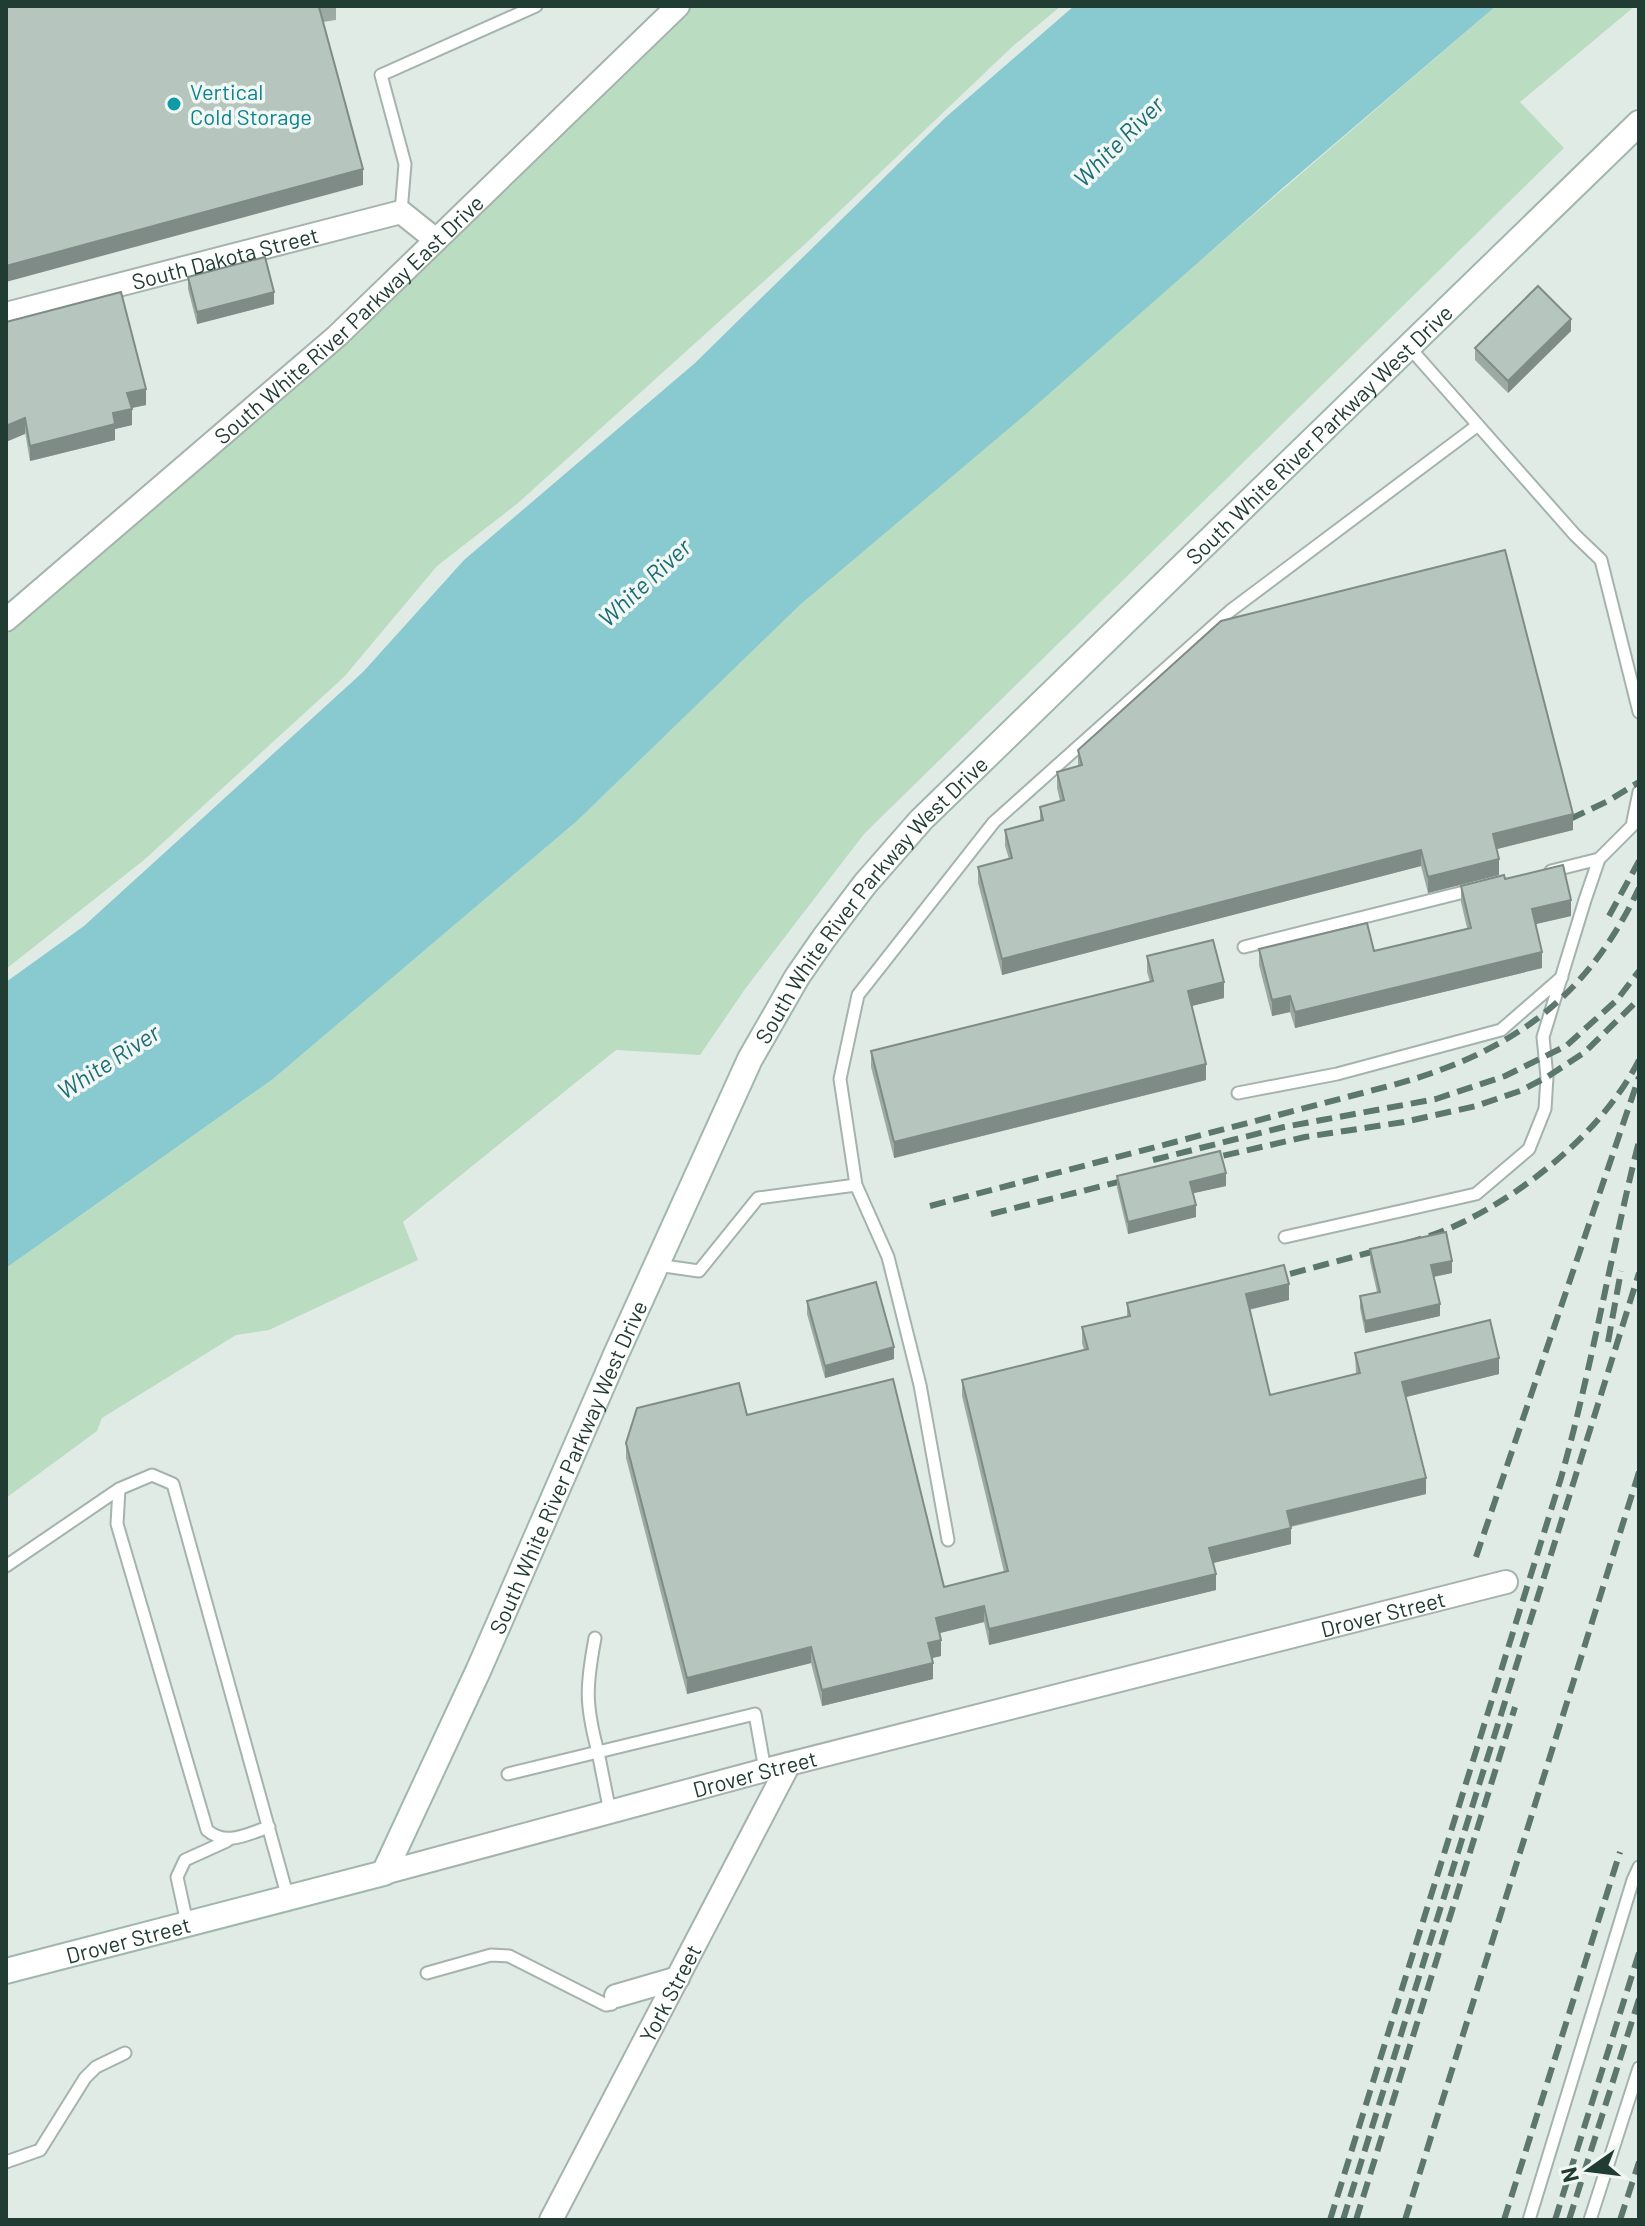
<svg xmlns="http://www.w3.org/2000/svg" width="1645" height="2226" viewBox="0 0 1645 2226" font-family="Barlow,sans-serif">
  <style>
    .green { fill: #badcc1 }
    .water { fill: #89c9d0 }
    .lines { fill: none; stroke-linecap: round; stroke-linejoin: round }
    .lane-casing { stroke: #a4b3ad; stroke-width: 15 }
    .street-casing { stroke: #a4b3ad; stroke-width: 26 }
    .secondary-casing { stroke: #9fb7ad; stroke-width: 28 }
    .lane { stroke: #fff; stroke-width: 11 }
    .street { stroke: #fff; stroke-width: 22 }
    .secondary { stroke: #fff; stroke-width: 24 }
    .rail { stroke: #5c776e; stroke-width: 6; stroke-dasharray: 16 8; stroke-linecap: butt }
    .wall { fill: #9daaa4 }
    .shaded-wall { fill: #7f8b86 }
    .building { fill: #b6c6bf; stroke: #7f8b86; stroke-width: 2 }
    .culture-dot { fill: #0f9aa8; stroke: #f1f8f4; stroke-width: 3 }
    .labels { text-anchor: middle; dominant-baseline: central; stroke-width: 7; stroke-linejoin: round; paint-order: stroke }
    .culture-label { font-size: 22px; fill: #0d838f; stroke: #f1f8f4; text-anchor: start }
    .street-label { font-size: 22px; fill: #213c33; stroke: #f1f8f4 }
    .water-label { font-size: 24px; font-style: italic; fill: #1c6d77; stroke: #f1f8f4 }
  </style>
  <rect width="100%" height="100%" fill="#e1ebe6"/>
  <path class="green" d="M692 6H1061L1013 46 804 245 518 503 437 566 344 677 144 860 6 969V635L282 397 489 205Z
    M1496 6H1635L1520 102 1564 148 864 834 745 989 700 1055 616 1050 403 1222 418 1260 269 1330 236 1335 102 1418 97 1431 6 1498V1268L273 1079 577 821 801 604Z"/>
  <path class="water" d="M1074 6H1496L1285 186 1026 414 801 604 577 821 273 1079 6 1268V982L84 926 363 672 464 560 695 363 946 117Z"/>
  <g class="lines">
    <defs>
      <path id="lane" d="M401 212 405 164 381 75 536 6
        M1409 347 1575 535 1601 560 1639 712
        M1551 871 1599 859
        M1244 947 1472 890
        M1238 1093 1337 1074 1501 1030 1562 977
        M856 1185 888 1257 920 1385 948 1540
        M1285 1237 1476 1194 1529 1149 1545 1109 1547 1077 1543 1037 1585 900 1599 859 1632 826 1639 792
        M657 1265 699 1271 758 1198 856 1185 840 1079 858 995 994 822 1230 611 1478 425
        M119 1489 117 1524 207 1830C226 1847 247 1834 269 1827
        M6 1566 119 1489 152 1475 173 1484 288 1898
        M508 1774 598 1752C585 1704 586 1686 595 1638
        M610 1812 598 1752 755 1714 765 1770
        M187 1923 177 1877 185 1860 227 1841
        M427 1973 491 1955 509 1956 606 2005 612 2004 616 1996
        M6 2162 40 2150 85 2078 96 2067 125 2053
        M1529 2220 1633 1880 1639 1867
        M1590 2220 1639 2068"/>
      <g id="street">
        <path id="s1" d="M6 314 401 212 436 240"/>
        <path id="s2" d="M6 620 337 336 678 6"/>
        <path id="s3" d="M384 1873 765 1770 1506 1582"/>
        <path d="M616 1996 678 1978"/>
        <path id="s4" d="M551 2220 789 1764"/>
      </g>
      <g id="secondary">
        <path id="s5" d="M6 1971 384 1873 479 1669 617 1352 750 1059 797 977 824 938 865 884 921 820 1639 123"/>
      </g>
    </defs>
    <use href="#lane" class="lane-casing"/>
    <use href="#street" class="street-casing"/>
    <use href="#secondary" class="secondary-casing"/>
    <use href="#lane" class="lane"/>
    <use href="#street" class="street"/>
    <use href="#secondary" class="secondary"/>
    <path class="rail" d="M1570 819 1608 801 1639 782
      M1609 916 1639 861
      M1153 1160 1284 1127 1436 1099 1505 1076 1566 1046 1617 1000 1639 971
      M1200 1161 1305 1137 1404 1122 1476 1106 1520 1091 1547 1077 1585 1052 1639 999
      M930 1206 1393 1085C1510 1053 1587 999 1639 888
      M991 1214 1138 1177
      M1267 1280C1304 1270 1342 1260 1379 1250 1407 1243 1435 1236 1461 1223 1530 1190 1604 1129 1639 1060
      M1608 1342 1621 1271
      M1476 1557 1639 1077
      M1330 2220 1561 1478C1592 1367 1611 1253 1639 1141
      M1343 2220 1639 1273
      M1356 2220 1515 1707
      M1405 2220 1639 1472
      M1504 2220 1620 1852
      M1555 2220 1639 1953
      M1569 2220 1639 1999
      M1620 2220 1639 2162"/>
  </g>
  <path class="wall" d="M6 6H336V20L323 22 363 185Z
    M188 277 274 304 197 324 188 289Z
    M6 322 146 405 131 408 132 425 115 429V440L30 461Z
    M1571 331 1508 393 1475 360V348Z
    M1078 750 1573 830 1497 849 1499 875 1428 893 1421 866 1002 975 978 883V867L1009 859 1005 846V830L1040 821V807L1060 801 1057 788V772L1078 766Z
    M1505 879 1571 916 1535 924 1542 968 1295 1028 1290 1012 1272 1016 1259 965V949L1374 951 1467 928 1461 902V886Z
    M1147 956 1224 998 1191 1006 1206 1080 894 1158 871 1067V1051L1150 982 1147 972Z
    M1117 1176 1226 1186 1193 1193 1196 1217 1128 1234 1117 1188Z
    M1370 1249 1452 1273 1434 1277 1440 1316 1365 1333 1360 1308V1296L1377 1292 1370 1261Z
    M1289 1300 1249 1310 1270 1395 1356 1374 1355 1353 1499 1374 1406 1397 1426 1494 1291 1527V1544L1213 1563 1216 1590 989 1645 984 1622 940 1633 941 1656 932 1658 933 1679 822 1706 811 1663 687 1694 626 1458V1443L747 1415 944 1587 1004 1572 962 1396V1380L1084 1350 1082 1343V1327L1127 1317V1303Z
    M807 1301 894 1359 825 1378 807 1314Z"/>
  <path class="shaded-wall" d="M363 169V185L6 282V266Z
    M274 292V304L197 324V312Z
    M1571 319V331L1508 393V381Z
    M146 389V405L127 409V393Z
    M132 409V425L115 429V440L30 461V446L113 413Z
    M25 418V434L6 442V426Z
    M1573 814V830L1493 850V834Z
    M1421 850V866L1002 975V959Z
    M1499 859V875L1428 893V877Z
    M1571 900V916L1532 925V909Z
    M1542 952V968L1295 1028V1012Z
    M1224 982V998L1188 1007V991Z
    M1290 996V1012L1272 1016V1000Z
    M1206 1064V1080L894 1158V1142Z
    M1226 1173V1186L1190 1194V1182Z
    M1196 1205V1217L1128 1234V1222Z
    M1452 1261V1273L1431 1277V1265Z
    M1289 1284V1300L1246 1310V1294Z
    M1440 1304V1316L1365 1333V1321Z
    M894 1347V1359L825 1378V1366Z
    M1499 1358V1374L1402 1398V1382Z
    M1426 1478V1494L1287 1527V1511Z
    M1291 1528V1544L1209 1564V1548Z
    M1216 1574V1590L989 1645V1629Z
    M984 1606V1622L936 1634V1618Z
    M941 1640V1656L928 1659V1643Z
    M811 1647V1663L687 1694V1678Z
    M933 1663V1679L822 1706V1690Z"/>
  <path class="building" d="M6 6H325L319 7 363 169 6 266Z
    M265 257 274 292 197 312 188 277Z
    M1538 286 1571 319 1508 381 1475 348Z
    M121 292 146 389 127 393 132 409 113 413 115 424 30 446 25 418 6 426V322Z
    M1505 550 1573 814 1493 834 1499 859 1428 877 1421 850 1002 959 978 867 1012 858 1005 830 1043 820 1040 807 1064 800 1057 772 1082 765 1078 750 1221 621Z
    M1563 865 1571 900 1532 909 1542 952 1295 1012 1290 996 1272 1000 1259 949 1367 923 1374 951 1471 928 1461 886 1504 875 1505 879Z
    M1213 940 1224 982 1188 991 1206 1064 894 1142 871 1051 1153 981 1147 956Z
    M1220 1151 1226 1173 1190 1182 1196 1205 1128 1222 1117 1176Z
    M1446 1232 1452 1261 1431 1265 1440 1304 1365 1321 1360 1296 1380 1292 1370 1249Z
    M1284 1265 1289 1284 1246 1294 1270 1395 1360 1373 1355 1353 1490 1320 1499 1358 1402 1382 1426 1478 1287 1511 1291 1528 1209 1548 1216 1574 989 1629 984 1606 936 1618 941 1640 928 1643 933 1663 822 1690 811 1647 687 1678 626 1443 637 1408 739 1383 747 1415 893 1379 944 1587 1008 1571 962 1380 1088 1349 1082 1327 1130 1316 1127 1303Z
    M876 1282 894 1347 825 1366 807 1301Z"/>
  <circle class="culture-dot" cx="174" cy="104" r="8"/>
  <g class="labels">
    <g class="culture-label">
      <text x="190" y="91">Vertical<tspan x="190" dy="25">Cold Storage</tspan></text>
    </g>
    <g class="street-label">
      <text stroke="none"><textPath href="#s1" startOffset="226">South Dakota Street</textPath></text>
      <text stroke="none"><textPath href="#s2" startOffset="456">South White River Parkway East Drive</textPath></text>
      <text stroke="none"><textPath href="#s5" startOffset="2132">South White River Parkway West Drive</textPath></text>
      <text stroke="none"><textPath href="#s5" startOffset="1484">South White River Parkway West Drive</textPath></text>
      <text stroke="none"><textPath href="#s5" startOffset="836">South White River Parkway West Drive</textPath></text>
      <text stroke="none"><textPath href="#s3" startOffset="1032">Drover Street</textPath></text>
      <text stroke="none"><textPath href="#s3" startOffset="384">Drover Street</textPath></text>
      <text stroke="none"><textPath href="#s5" startOffset="126">Drover Street</textPath></text>
      <text stroke="none"><textPath href="#s4" startOffset="256">York Street</textPath></text>
    </g>
    <g class="water-label">
      <text transform="translate(1118 141) rotate(-45)">White River</text>
      <text transform="translate(644 582) rotate(-43)">White River</text>
      <text transform="translate(108 1061) rotate(-33)">White River</text>
    </g>
  </g>
  <rect width="1645" height="2226" fill="none" stroke="#213c33" stroke-width="16"/>
  <g transform="translate(1589 2170) rotate(256)" stroke="#f1f8f4" stroke-width="6" paint-order="stroke">
  <path d="M0-6L14 30L0 20L-14 30Z" fill="#213c33"/>
  <text y="-12" font-size="22" font-weight="bold" text-anchor="middle" fill="#213c33">N</text>
  </g>
</svg>
